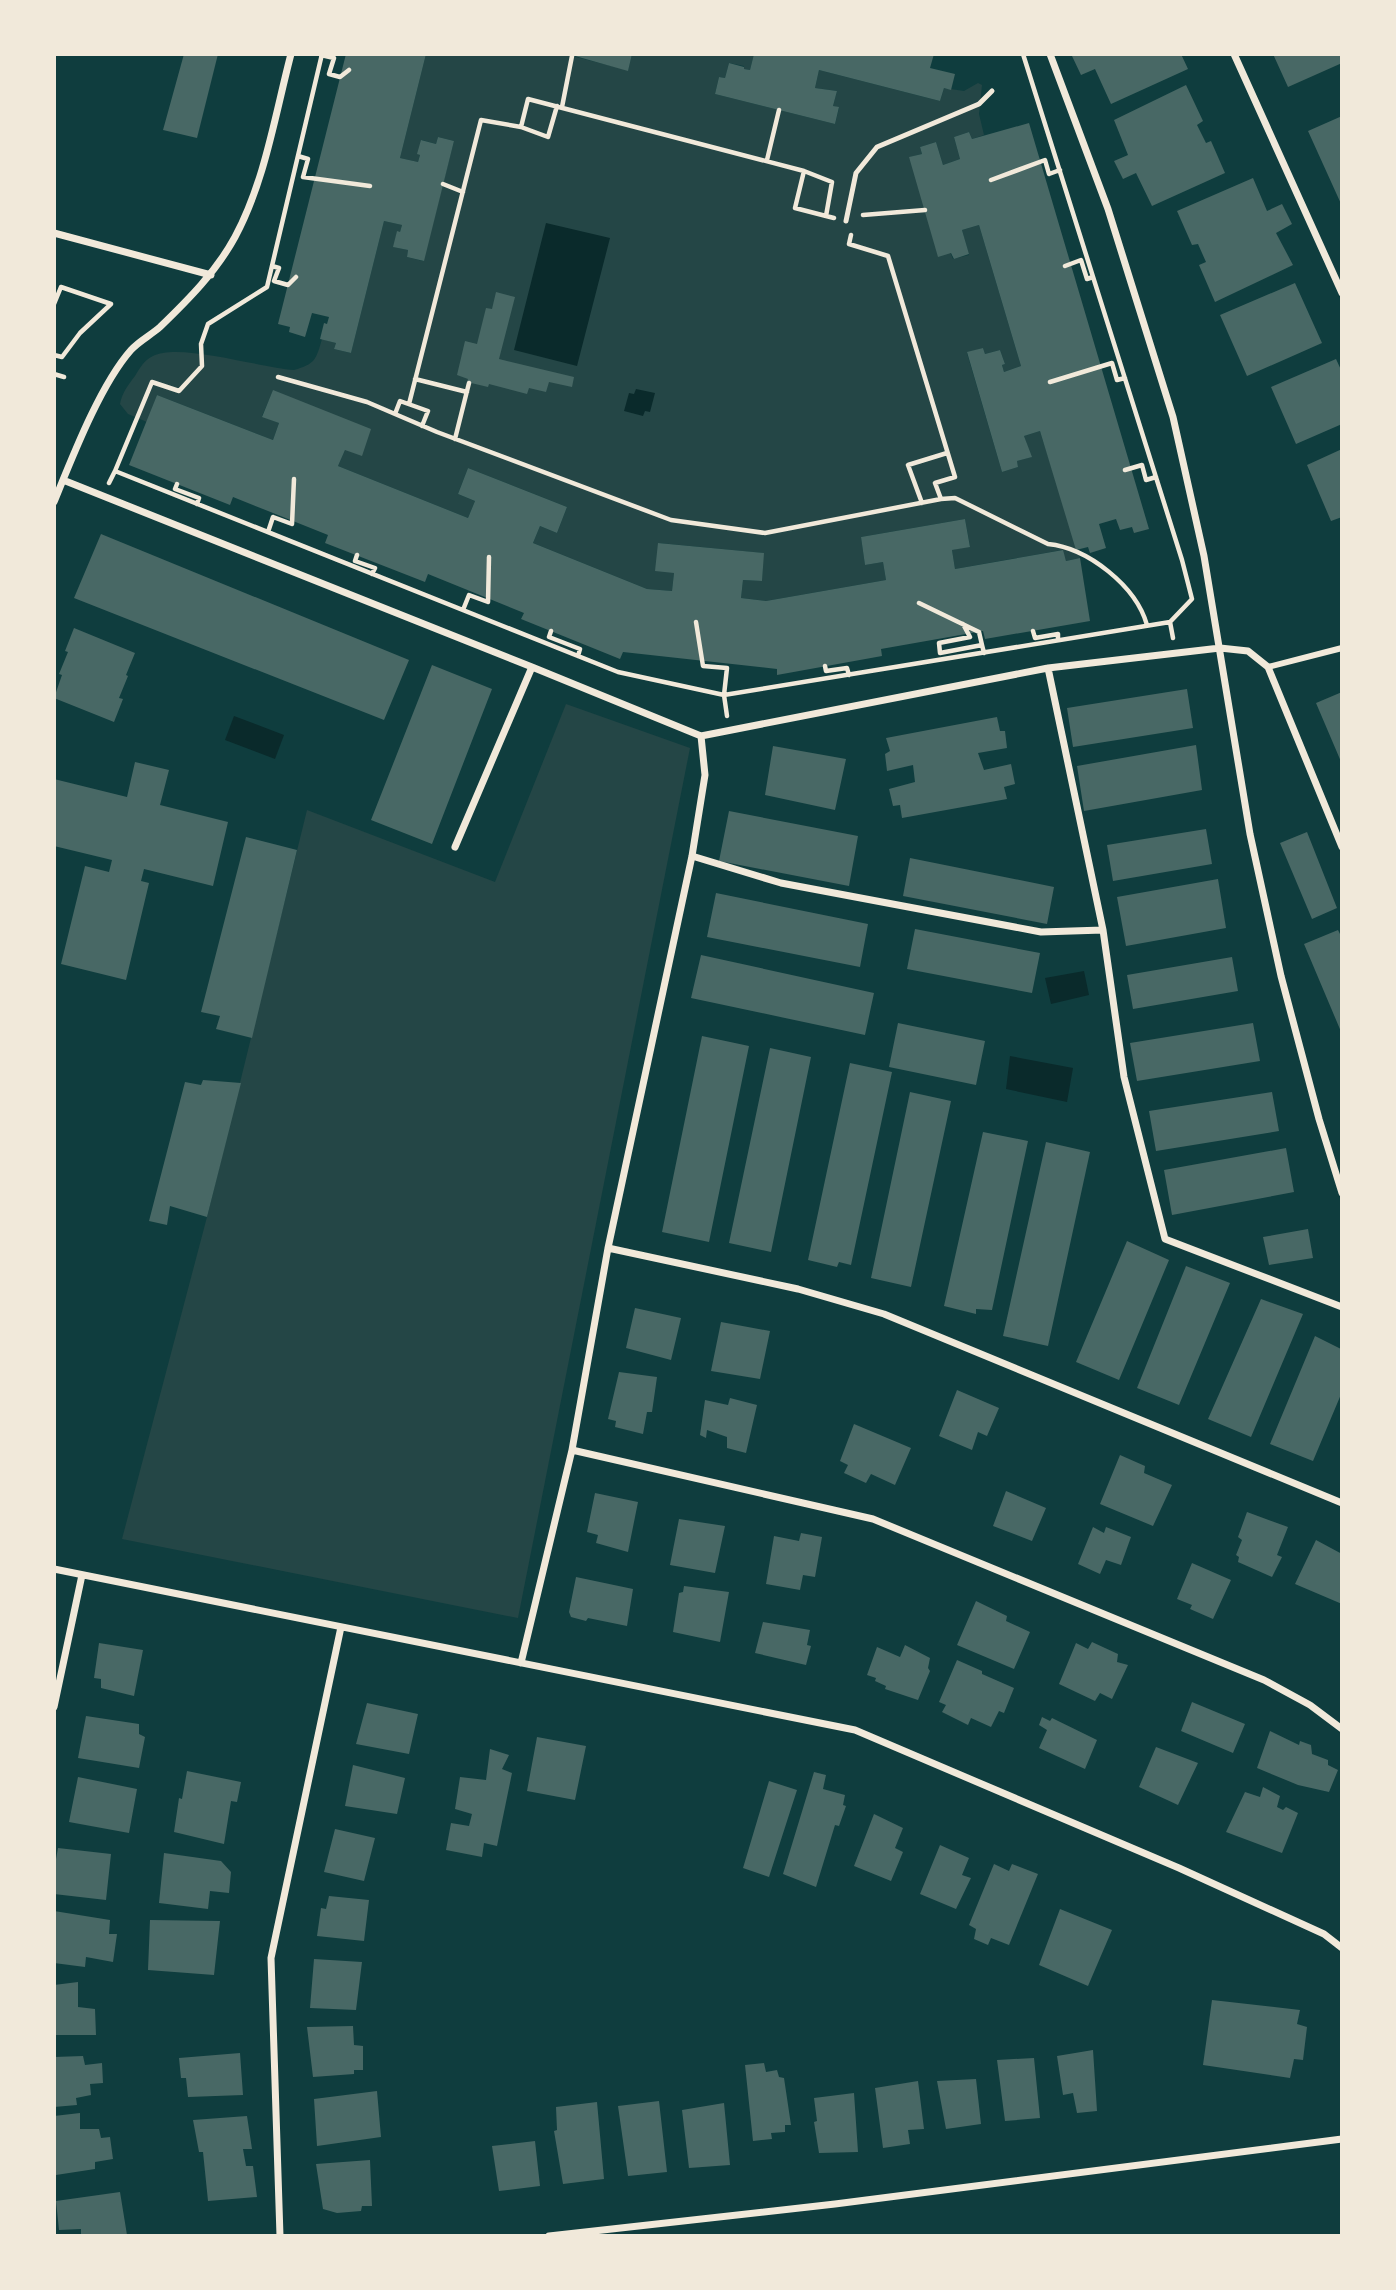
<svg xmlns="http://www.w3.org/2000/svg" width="1396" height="2290" viewBox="0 0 1396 2290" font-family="'Asap Condensed',sans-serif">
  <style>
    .green { fill: #244646 }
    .water { fill: #0a2a2b }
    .building { fill: #486865 }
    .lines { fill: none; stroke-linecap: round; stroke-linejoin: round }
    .path { stroke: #f1e9da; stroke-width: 4.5 }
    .service { stroke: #f1e9da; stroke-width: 5 }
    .pedestrian { stroke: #f1e9da; stroke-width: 6 }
    .minor { stroke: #f1e9da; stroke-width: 7 }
  </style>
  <rect width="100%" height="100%" fill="#0f3d3e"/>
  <path class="green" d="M426 54H564L628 70 632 54H754L750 70 744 69V66L729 63 725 78 719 77 715 94 835 124 839 108 833 106 837 91 815 88 819 70 940 101 944 88 964 91 978 83 982 85 979 114 984 135 972 139 969 132 954 137 960 159 943 165 936 142 920 147 922 154 910 157 953 259 969 255 962 230 979 225 1021 366 1004 372 1002 365 1005 364 1000 350 985 354 983 348 967 353 1002 472 1018 467 1017 461 1031 457 1024 436 1040 431 1080 558 1066 561 1062 550 955 569 952 550 970 546 965 519 861 537 865 565 883 562 886 580 766 601 741 598 743 580 762 581 763 553 659 543 674 573 672 591 647 589 533 543 540 526 557 533 567 507 468 468 458 494 475 501 468 518 338 466 345 450 273 391 262 416 279 423 273 440 157 395 147 422 128 414 120 404C122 393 128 385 135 376 140 368 144 360 153 356 179 342 261 368 294 370 315 364 316 360 322 339L336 343 334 349 351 353 384 221 402 225 400 232H397L394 247 408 250 407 257 423 261 454 141 438 137 436 144 422 140 418 154 420 155 418 162 400 158Z
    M566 704 690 748 518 1618 122 1539 207 1217 307 810 495 882Z"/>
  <path class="water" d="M546 223 610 238 577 366 514 350Z
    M636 389 655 393 650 412 645 411 643 416 624 411 629 393 634 394Z
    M234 716 284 735 275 759 225 740Z
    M1084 971 1089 995 1051 1004 1045 978Z
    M1010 1056 1073 1068 1067 1102 1006 1089Z"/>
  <path class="building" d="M184 54H218L197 138 163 130Z
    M346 54H426L400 158 418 162 420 155 417 154 421 140 436 144 438 137 454 141 424 261 407 257 408 250 393 247 397 231 400 232 402 225 384 221 351 353 334 349 336 343 320 339 324 323 327 324 329 317 312 313 305 337 289 332 290 327 278 324Z
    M568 54H632L628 71Z
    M754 54H934L930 68 955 74 951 90 944 88 940 101 819 70 815 88 837 91 833 106 839 107 835 124 715 94 719 77 725 78 729 63 744 67V69L750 70Z
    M1075 54H1181L1188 69 1111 104 1095 69 1081 75 1072 56Z
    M1273 54H1342V63L1288 87Z
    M1186 85 1203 121 1197 125 1206 143 1211 141 1225 173 1152 206 1136 173 1123 179 1114 161 1128 155 1114 120Z
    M1342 116V206L1308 131Z
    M1029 123 1149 529 1134 533 1132 527 1120 530 1116 519 1099 524 1106 548 1090 553 1088 547 1076 550 1040 431 1024 436 1032 457 1017 461 1018 467 1002 472 967 352 983 348 985 354 1000 350 1005 364 1002 365 1004 372 1021 366 979 225 962 230 969 254 954 259 951 253 938 257 909 157 922 154 920 147 936 142 943 165 960 159 954 137 969 132 972 139Z
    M1253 178 1267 211 1282 204 1292 224 1276 233 1293 265 1215 302 1199 265 1206 262 1198 244 1192 245 1177 211Z
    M1295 283 1322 343 1247 376 1220 315Z
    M496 292 515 297 499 359 574 377 572 387 549 382 546 392 529 388 527 394 489 384 488 387 467 382 468 379 457 375 465 341 477 344 486 308 492 309Z
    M1336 359 1342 372V424L1296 444 1271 387Z
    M273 390 371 429 362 456 345 450 338 466 468 518 475 501 458 494 468 468 567 507 557 533 540 526 533 543 647 589 672 591 674 573 655 571 658 543 764 553 762 581 743 580 741 598 766 601 886 580 883 562 865 565 861 537 965 519 970 547 952 550 955 569 1063 550 1066 561 1080 558 1090 621 985 639 983 631 881 649 882 656 777 675V669L623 652 620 659 521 619 524 613 428 574 425 582 325 543 328 535 233 497 230 505 129 465 157 395 273 440 279 423 262 417Z
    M1342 449V517L1331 521 1307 465Z
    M101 534 409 660 384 720 74 598Z
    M74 628 135 653 126 675 128 676 119 698 123 699 114 722 54 698 62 675 59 674 68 652 65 651Z
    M432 665 492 689 432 844 371 820Z
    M1187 689 1193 728 1073 747 1067 708Z
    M1342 692V764L1316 703Z
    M997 717 1000 731H1005L1007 748 978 753 984 770 1011 764 1015 784 1004 787 1007 799 902 818 900 805 893 806 889 789 915 782 913 765 887 771 885 754 890 751 886 738Z
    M1196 745 1202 790 1084 811 1077 766Z
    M773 746 846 759 835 810 765 795Z
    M135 762 169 770 160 805 228 822 213 886 144 869 141 881 149 883 126 980 61 964 85 866 109 872 112 860 54 846V779L127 797Z
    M729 811 858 836 849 886 719 861Z
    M1206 829 1212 864 1113 881 1107 845Z
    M1307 832 1337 908 1312 919 1280 843Z
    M246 837 297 850 252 1038 216 1029 220 1016 201 1012Z
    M910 858 1054 887 1047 924 903 896Z
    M1218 879 1226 928 1126 946 1117 897Z
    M716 893 868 924 860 967 707 937Z
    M915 929 1040 953 1032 993 907 969Z
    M1338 930 1342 938V1034L1304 944Z
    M701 955 874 993 865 1035 691 998Z
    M1232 957 1238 991 1133 1009 1127 975Z
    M898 1023 985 1041 976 1085 889 1067Z
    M1253 1023 1260 1061 1137 1081 1130 1043Z
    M702 1036 749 1046 709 1242 662 1232Z
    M770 1048 811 1057 771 1252 729 1243Z
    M850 1063 892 1072 851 1265 839 1262 837 1267 808 1260Z
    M203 1080 241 1083 207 1217 170 1206 167 1225 149 1221 185 1082 201 1085Z
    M910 1092 951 1101 911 1287 871 1278Z
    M1272 1092 1279 1131 1156 1151 1149 1111Z
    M983 1132 1028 1141 992 1310 976 1309V1314L944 1306Z
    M1046 1142 1090 1152 1048 1346 1003 1336Z
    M1286 1148 1294 1192 1172 1215 1164 1170Z
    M1308 1229 1313 1258 1269 1265 1263 1237Z
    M1127 1241 1169 1260 1119 1380 1076 1362Z
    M1186 1266 1230 1283 1179 1405 1137 1388Z
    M1261 1299 1303 1314 1251 1437 1208 1419Z
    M635 1308 681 1318 671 1360 626 1348Z
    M721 1322 770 1331 760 1379 711 1371Z
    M1315 1336 1341 1349 1342 1392 1313 1461 1270 1444Z
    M619 1372 657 1377 652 1412H647L643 1434 615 1427 616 1421 608 1419Z
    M957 1390 999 1408 987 1436 978 1432 972 1450 939 1436Z
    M730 1398 757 1405 746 1453 727 1448V1437L707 1430 706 1438 700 1435 705 1400 728 1405Z
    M854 1424 911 1448 895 1485 871 1474 866 1483 844 1473 848 1465 840 1461Z
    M1120 1455 1145 1466 1144 1473 1172 1485 1153 1526 1100 1504Z
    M1006 1491 1046 1508 1032 1541 993 1526Z
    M595 1493 638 1502 628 1552 596 1543 598 1535 587 1532Z
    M1247 1512 1288 1527 1277 1555 1282 1557 1272 1577 1238 1562 1239 1557 1236 1555 1242 1540 1238 1537Z
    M679 1519 725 1526 715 1573 670 1565Z
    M1093 1527 1104 1533 1106 1527 1131 1537 1121 1565 1106 1560 1100 1574 1078 1564Z
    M801 1533 822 1537 815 1577 803 1575 800 1590 766 1584 774 1536 799 1541Z
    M1316 1540 1342 1554V1604L1295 1584Z
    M1192 1563 1231 1580 1213 1619 1190 1609 1192 1605 1177 1599Z
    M576 1577 633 1589 627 1626 588 1618 586 1621 571 1617 569 1612Z
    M684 1586 729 1592 720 1642 673 1632 679 1593 683 1592Z
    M976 1601 1007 1616 1006 1621 1030 1632 1014 1669 957 1645Z
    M763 1622 810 1630 807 1645 811 1646 806 1665 755 1653Z
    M1092 1642 1118 1654 1117 1662 1128 1665 1112 1699 1100 1693 1095 1701 1059 1684 1076 1643 1088 1649Z
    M99 1643 143 1650 134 1696 101 1688V1679L94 1678Z
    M905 1645 930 1658 928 1668 930 1671 918 1700 885 1689 886 1686 875 1681 876 1678 867 1675 877 1647 900 1657Z
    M957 1660 982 1671V1674L1014 1688 1004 1713 999 1711 991 1727 971 1718 968 1725 942 1712 946 1705 939 1702Z
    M1192 1702 1245 1724 1233 1753 1181 1731Z
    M367 1703 418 1714 409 1754 356 1744Z
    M86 1716 139 1724V1734L145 1737 139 1768 78 1758Z
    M1042 1717 1050 1721 1052 1718 1097 1740 1085 1769 1039 1748 1047 1730 1039 1725Z
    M1270 1731 1299 1745 1300 1741 1311 1745 1312 1754 1328 1760V1765L1338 1770 1329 1792 1298 1785 1257 1768Z
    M537 1737 586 1746 575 1800 527 1791Z
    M1156 1747 1198 1763 1178 1805 1139 1787Z
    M490 1749 509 1755 502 1769 512 1773 497 1846 484 1843 482 1857 446 1850 451 1823 469 1826 472 1814 455 1809 460 1777 486 1780Z
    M353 1765 405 1778 397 1814 345 1806Z
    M187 1771 241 1782 237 1802 231 1801 224 1844 174 1832 179 1798 182 1799Z
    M814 1772 826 1775 823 1789 845 1795 843 1805 846 1806 839 1826 835 1825 816 1887 783 1874Z
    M78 1777 137 1789 129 1833 69 1822Z
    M769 1781 797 1790 769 1877 743 1868Z
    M1263 1787 1280 1796 1277 1807 1283 1810 1286 1807 1298 1813 1282 1853 1226 1832 1245 1792 1260 1797Z
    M874 1814 903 1828 895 1848 903 1852 891 1881 854 1866Z
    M335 1829 375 1838 364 1881 324 1872Z
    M940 1845 969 1858 962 1875 971 1878 956 1909 920 1894Z
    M58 1848 111 1854 106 1900 54 1894V1870Z
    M164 1853 221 1861 231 1872 229 1893 210 1891 208 1909 159 1903Z
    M994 1864 1009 1871 1012 1864 1038 1874 1009 1945 991 1938 988 1945 974 1939 976 1929 969 1925Z
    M329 1896 369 1900 364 1941 317 1936 321 1908 326 1909Z
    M1060 1909 1112 1930 1088 1986 1039 1965Z
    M54 1911 110 1920 109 1934H117L113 1962 86 1957 85 1967 54 1963Z
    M150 1920 220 1921 214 1975 148 1970Z
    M314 1959 362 1962 356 2010 310 2008Z
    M78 1982V2007L95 2009 96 2035H54V1985Z
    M1212 2000 1300 2010 1297 2024 1307 2027 1303 2060 1294 2059 1290 2078 1203 2065Z
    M353 2026 354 2045 363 2046V2070H354V2074L313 2077 307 2027Z
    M1093 2050 1097 2111 1077 2113 1073 2093 1063 2095 1057 2056Z
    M240 2053 243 2095 188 2097 186 2078H181L179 2058Z
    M83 2056 85 2065 102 2063 103 2083 90 2084 91 2095 76 2098 77 2105 54 2107V2057Z
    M1034 2058 1040 2118 1005 2121 997 2060Z
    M764 2063 766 2072 777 2070 779 2077 784 2078 791 2125H785V2132L771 2133 772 2139 753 2141 745 2065Z
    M976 2079 981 2124 946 2129 937 2081Z
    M918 2081 924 2129 908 2130 910 2144 883 2148 875 2088Z
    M377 2091 381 2137 317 2146 314 2099Z
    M854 2093 858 2152 819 2153 814 2122 817 2121 814 2098Z
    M659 2101 667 2172 628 2176 618 2106Z
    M597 2102 604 2179 563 2184 554 2131 557 2130 556 2107Z
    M724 2103 730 2165 689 2168 682 2110Z
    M80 2113V2129H99L101 2138 110 2137 113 2159 95 2162V2169L56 2175 54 2116Z
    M247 2116 252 2149H243L246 2166H253L257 2197 208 2201 203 2152H199L193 2120Z
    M535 2141 540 2186 499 2191 492 2146Z
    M370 2160 372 2206H362L361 2211 337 2213 323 2209 316 2164Z
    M120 2192 127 2235 81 2236V2229L59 2230 56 2201Z"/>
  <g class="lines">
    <path class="path" d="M1023 54 1182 560 1192 599 1170 622
      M321 55 334 58 329 74 340 77 349 70
      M562 107 572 56
      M521 127 548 137 557 106
      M298 156 308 159 303 177 370 186
      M767 160 779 110
      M804 171 795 208 826 216
      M991 180 1045 160 1049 174 1060 170
      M443 184 463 192
      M863 215 925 210
      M272 266 279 268 274 281 288 285 296 277
      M1065 266 1081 260 1087 279 1093 277
      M54 304 61 287 111 304 80 333 62 357 54 355
      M54 374 64 377
      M278 377 367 402 437 432 671 520 765 533 941 499 935 483 955 477 888 256 849 244 851 235
      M415 379 467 392
      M1050 382 1112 363 1117 380 1125 378
      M409 404 481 120 521 127 528 99 804 171 832 182 826 216 834 218
      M395 414 400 401 428 411 422 426
      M455 439 469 383
      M1125 470 1142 465 1146 480 1156 477
      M115 471 152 382 179 391 202 366 201 344 208 324 267 287 322 54
      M109 483 115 471 618 672 724 695 1170 622 1173 638
      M177 484 175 489 199 498 197 504
      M941 499 955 498 1048 544C1088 548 1136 586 1147 625
      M922 503 908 465 947 453
      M268 532 273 517 292 524 294 479
      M357 555 355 561 375 568 372 574
      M919 603 979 632 982 645
      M463 610 469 595 488 602 489 557
      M696 622 703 666 727 668 724 695 727 716
      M963 624 970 637 939 643 940 653 982 645 984 653
      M551 631 549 637 580 649 578 656
      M1033 631 1035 638 1058 634V640
      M825 666 826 671 847 668 849 675"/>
    <path class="service" d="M846 221 856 173 877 147 979 104 992 91"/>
    <path class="pedestrian" d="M1268 667 1342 648"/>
    <path class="minor" d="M1050 54 1108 209 1173 417 1204 556 1250 834 1281 976 1319 1119 1342 1193
      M1234 54 1342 293
      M54 233 211 275
      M63 480 532 667 701 736 1048 668 1220 648 1248 651 1268 667 1342 847
      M54 502C72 458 100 385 131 350 139 341 151 335 160 327 188 300 216 272 235 237 265 181 275 115 291 54
      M1048 668 1103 930 1124 1077 1165 1239 1342 1307
      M455 847 532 667
      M692 856 781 883 1041 932 1103 930
      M608 1248 798 1289 884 1314 1342 1503
      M572 1450 873 1519 1264 1680 1310 1705 1342 1729
      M54 1569 855 1730 1179 1868 1324 1934 1342 1948
      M521 1663 572 1450 608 1248 692 856 705 775 701 736
      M54 1707 82 1575
      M280 2236 271 1958 341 1627
      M549 2236 835 2204 1342 2139"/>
  </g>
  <rect width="1396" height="2290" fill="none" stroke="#f1e9da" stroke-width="112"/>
</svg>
